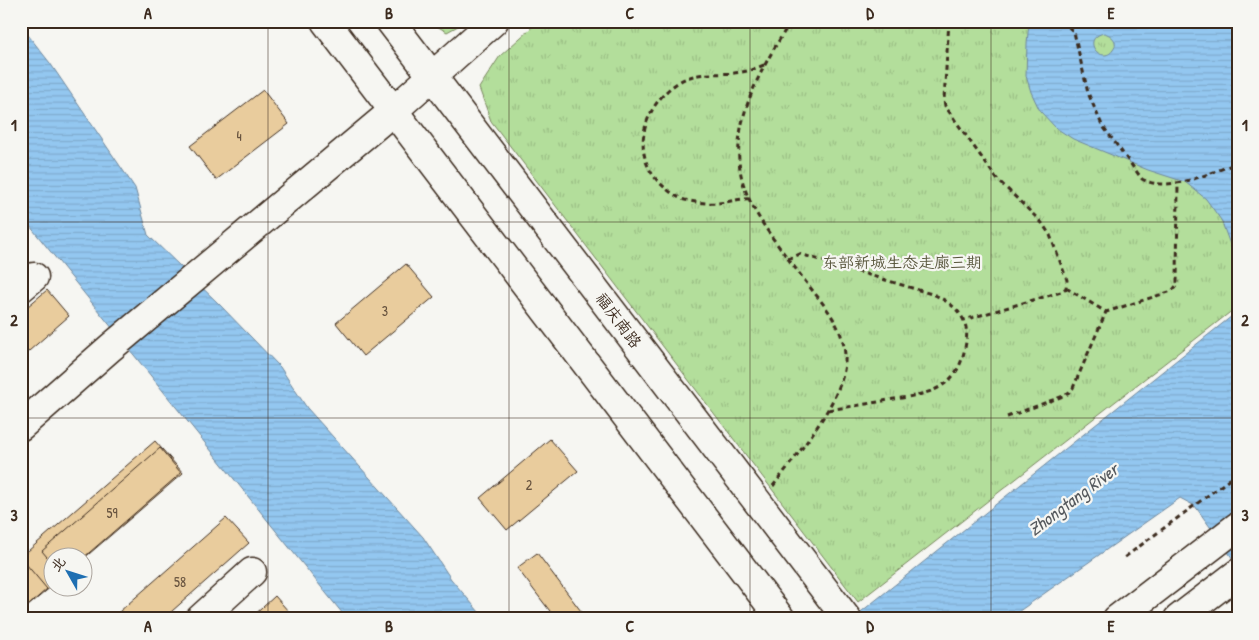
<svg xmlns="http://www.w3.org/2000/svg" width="1259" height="640" viewBox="0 0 1259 640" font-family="'Patrick Hand','LXGW WenKai TC',sans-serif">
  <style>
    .grass { fill: url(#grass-tufts); stroke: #77845c }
    .water { fill: url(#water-rules); stroke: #70889c; fill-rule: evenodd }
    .building { fill: #e9cc9d; stroke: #3b2a1e }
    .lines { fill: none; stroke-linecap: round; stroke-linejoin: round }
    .minor-casing { stroke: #3b2a1e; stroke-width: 31 }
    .major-casing { stroke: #3b2a1e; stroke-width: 31 }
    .path { stroke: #3b2a1e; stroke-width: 3; stroke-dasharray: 5 4; stroke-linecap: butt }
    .minor { stroke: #f6f6f2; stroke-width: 28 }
    .major { stroke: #f6f6f2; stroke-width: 28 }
    .grid { fill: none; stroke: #3b2a1e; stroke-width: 1; stroke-opacity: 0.55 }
    .labels { text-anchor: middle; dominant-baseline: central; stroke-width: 4.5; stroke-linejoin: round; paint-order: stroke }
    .number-label { font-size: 14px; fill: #66523e }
    .park-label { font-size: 16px; fill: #59573d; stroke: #f6f6f2 }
    .street-label { font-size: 16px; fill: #3b2a1e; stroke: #f6f6f2 }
    .water-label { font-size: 18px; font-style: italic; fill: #55595d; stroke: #f6f6f2 }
    .neatline { fill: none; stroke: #3b2a1e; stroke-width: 2 }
    .grid-label { font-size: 16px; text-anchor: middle; font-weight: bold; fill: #3b2a1e }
  </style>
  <defs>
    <pattern id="grass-tufts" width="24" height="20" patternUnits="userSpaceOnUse" patternTransform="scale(1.25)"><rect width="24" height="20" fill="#b3de9b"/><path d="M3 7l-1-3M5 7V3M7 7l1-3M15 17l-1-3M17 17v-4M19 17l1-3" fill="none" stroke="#9bbf85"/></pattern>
    <pattern id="water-rules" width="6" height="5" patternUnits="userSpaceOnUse" patternTransform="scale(1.25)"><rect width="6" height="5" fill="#93c7f0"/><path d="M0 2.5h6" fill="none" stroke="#80abcd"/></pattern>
  </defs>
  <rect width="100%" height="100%" fill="#f6f6f2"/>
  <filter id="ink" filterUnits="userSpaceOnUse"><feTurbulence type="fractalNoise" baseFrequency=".02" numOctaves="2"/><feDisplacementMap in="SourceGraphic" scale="10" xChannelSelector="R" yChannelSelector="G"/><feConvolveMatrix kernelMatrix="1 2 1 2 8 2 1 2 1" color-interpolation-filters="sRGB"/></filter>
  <g filter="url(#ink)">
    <path class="grass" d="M428 21H467L447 32Z
      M539 21H1238V306L858 602 491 121 479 88 500 56Z"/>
    <path class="water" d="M1029 21H1238V297L1234 255 1221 220 1206 199 1185 182 1148 170 1073 139 1056 128 1040 111 1031 92 1026 76 1027 44ZM1104 33C1112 35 1119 42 1113 50 1102 66 1079 39 1104 33Z
      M21 26 50 63 135 188 148 235 219 304 280 367 307 408 423 537 451 579 485 619H347L21 215Z
      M1238 301V566L1195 506 1180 498 1008 619H852L1232 316Z"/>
    <path class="building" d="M263 90 289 124 216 180 190 146Z
      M406 264 434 297 363 356 336 323Z
      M47 290 69 316 21 358V312Z
      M550 439 578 471 507 530 480 498Z
      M155 441 183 473 82 560V558H52V586L21 612V557Z
      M160 448 181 473 82 559V558H52V563L42 551Z
      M226 518 249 543 163 619H111Z
      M537 553 587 619H556L517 568Z
      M26 564 47 589 21 612V568Z
      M275 596 295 619H250Z"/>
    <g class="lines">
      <defs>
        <path id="minor" d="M21 288 34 277
          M21 426 110 348 392 112 494 21
          M200 619 252 572"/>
        <path id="major" d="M325 21 781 619
          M390 21 847 619
          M1117 619 1238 526
          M1178 619 1238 573"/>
      </defs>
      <use href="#minor" class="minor-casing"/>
      <use href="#major" class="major-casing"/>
      <path class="path" d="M949 21 944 100 945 106 997 179 1042 223 1050 235 1067 280 1066 288 1061 292 964 320
        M1062 21 1074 32 1088 93 1102 125 1142 179C1169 194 1211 172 1238 163
        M750 199C738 198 727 203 716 203 706 204 695 202 685 200 677 198 669 191 663 186 628 156 643 104 679 82 698 70 720 76 742 72 749 71 756 68 764 65
        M788 259 800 254 935 295C955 305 970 318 966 342 959 390 930 394 888 400 868 404 848 407 827 410
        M1066 288 1106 312 1172 291 1177 285 1178 183
        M1007 417 1066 395 1073 388 1106 312
        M773 486C796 456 848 395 845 356 844 326 823 304 805 281 785 254 754 218 744 186 728 137 751 88 775 47 781 38 785 29 792 21
        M1125 557 1230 479 1238 491"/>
      <use href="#minor" class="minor"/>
      <use href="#major" class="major"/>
    </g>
  </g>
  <path class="grid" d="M268 21V619M509 21V619M750 21V619M991 21V619M21 222H1238M21 418H1238"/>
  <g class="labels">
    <g class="number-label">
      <text x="239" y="135">4</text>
      <text x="385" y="310">3</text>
      <text x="529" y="484">2</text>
      <text x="112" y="512">59</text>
      <text x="180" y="581">58</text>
    </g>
    <g class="park-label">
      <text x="902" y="262">东部新城生态走廊三期</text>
    </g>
    <g class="street-label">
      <text transform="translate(619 320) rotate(53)">福庆南路</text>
    </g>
    <g class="water-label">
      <text transform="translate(1073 499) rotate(-37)">Zhongtang River</text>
    </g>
  </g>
  <rect width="1259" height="640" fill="none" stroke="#f6f6f2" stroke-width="55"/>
  <g transform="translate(68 572) rotate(309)"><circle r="24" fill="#f6f6f2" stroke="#aba49d"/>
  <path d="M0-4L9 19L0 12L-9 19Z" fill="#1f6fb2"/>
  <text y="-8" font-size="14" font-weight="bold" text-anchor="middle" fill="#3b2a1e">北</text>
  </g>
  <rect x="28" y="28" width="1204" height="584" class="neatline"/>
  <g class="grid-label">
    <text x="148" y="19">A</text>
    <text x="389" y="19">B</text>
    <text x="630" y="19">C</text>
    <text x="870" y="19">D</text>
    <text x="1111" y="19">E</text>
    <text x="14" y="131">1</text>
    <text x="1245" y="131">1</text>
    <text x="14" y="326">2</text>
    <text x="1245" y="326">2</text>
    <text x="14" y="521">3</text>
    <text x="1245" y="521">3</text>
    <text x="148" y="632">A</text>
    <text x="389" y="632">B</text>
    <text x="630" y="632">C</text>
    <text x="870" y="632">D</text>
    <text x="1111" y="632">E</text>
  </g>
</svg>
